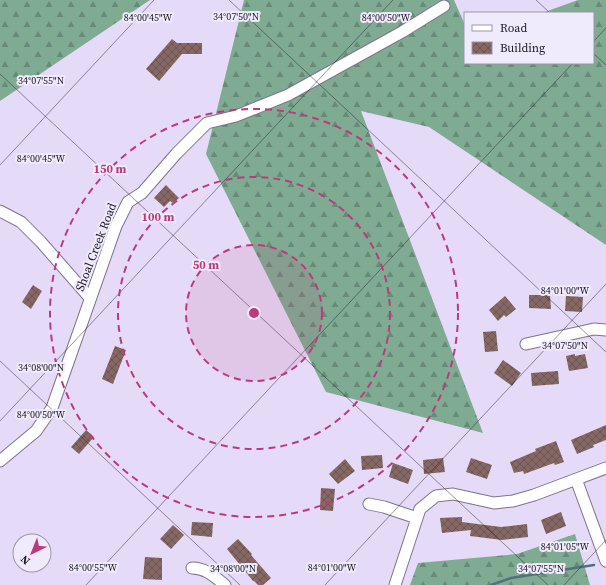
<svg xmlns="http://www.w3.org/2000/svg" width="606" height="585" viewBox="0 0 606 585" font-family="'Source Serif 4',serif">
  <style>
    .forest { fill: url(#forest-firs) }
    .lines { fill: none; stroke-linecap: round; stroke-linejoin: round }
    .stream { stroke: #527180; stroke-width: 2.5 }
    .building { fill: url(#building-cross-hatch) }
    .minor-casing { stroke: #7d748d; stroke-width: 13 }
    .minor { stroke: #fff; stroke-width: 11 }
    .ticks { fill: none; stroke: #1b1721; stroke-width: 1; stroke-opacity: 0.45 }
    .ring { fill: none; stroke: #bd397f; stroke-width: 2; stroke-dasharray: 7 5 }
    .labels { text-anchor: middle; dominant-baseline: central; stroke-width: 4; stroke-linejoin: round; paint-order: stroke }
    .street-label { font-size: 12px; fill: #1b1721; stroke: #f0ebfc }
    .ticks-label { font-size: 10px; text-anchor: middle; fill: #1b1721; stroke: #f0ebfc; stroke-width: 4; stroke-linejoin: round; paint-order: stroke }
    .centre { fill: #bd397f; stroke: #f0ebfc; stroke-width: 2 }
    .ring-label { font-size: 12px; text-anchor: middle; font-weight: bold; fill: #bd397f; stroke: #f0ebfc; stroke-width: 4; stroke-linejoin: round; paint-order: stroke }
  </style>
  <defs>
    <pattern id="forest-firs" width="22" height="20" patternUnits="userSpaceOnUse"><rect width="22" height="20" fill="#80ab93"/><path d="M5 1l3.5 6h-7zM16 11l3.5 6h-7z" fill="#688a78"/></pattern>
    <pattern id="building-cross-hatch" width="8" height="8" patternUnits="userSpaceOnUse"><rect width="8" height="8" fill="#856764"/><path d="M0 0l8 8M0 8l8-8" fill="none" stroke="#6c5452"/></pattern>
  </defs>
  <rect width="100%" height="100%" fill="#e5dbf8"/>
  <path class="forest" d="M0 0H150L0 101Z
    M244 0H454L465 25V63H593V13H542L578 0H606V245L429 127 361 111 483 433 326 392 206 154Z
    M575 534 590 585H410L418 563 517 554Z"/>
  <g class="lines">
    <path class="stream" d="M491 585 511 578 594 565"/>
  </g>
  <path class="building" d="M172 39 177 43H202V54H182L159 81 146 69Z
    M166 185 179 198 173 203 170 201 164 207 154 198Z
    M33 285 42 291 31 309 22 302Z
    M529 295H550L551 309 529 308Z
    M505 296 516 309 506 317 504 315 498 321 489 310Z
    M566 296 583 297 582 312 565 311Z
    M496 331 498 351 485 352 483 332Z
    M115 346 126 350 113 384 102 379Z
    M575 354V356L585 354 588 368 569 371 566 356Z
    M503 360 521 373 512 386 494 373Z
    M558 371 559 384 532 386 531 373Z
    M606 425V440L593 445 594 447 577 454 571 440Z
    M86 430 94 437 79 454 71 447Z
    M556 441 564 462 555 465 554 463 524 474 523 471 514 473 510 462 536 451 535 449Z
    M382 455 383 468 362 470 361 456Z
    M443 458 445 472 424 474 423 460Z
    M471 458 492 465 487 479 466 472Z
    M345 459 355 471 338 484 329 474Z
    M393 463 413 470 408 484 389 477Z
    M321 488 335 489 333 511 320 510Z
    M561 512 566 526 546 534 541 520Z
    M462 517V522L501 527 527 524 528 537 502 540 470 536 471 530 442 533 440 518Z
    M192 522 213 523 212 537 191 535Z
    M173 525 184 535 171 549 160 539Z
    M238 539 252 554 251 555 271 578 263 585H258L254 581H253L227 549Z
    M145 557 162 558V580L143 579Z"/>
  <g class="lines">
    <defs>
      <path id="minor" d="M0 211 21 222 41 242 90 298
        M526 344 594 329 606 330
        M0 461 36 431 52 408 116 226 128 202 142 193 176 154 207 123 236 116 288 95 402 32 444 6
        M576 479 606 561
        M369 504 384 507 417 518
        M192 568C206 568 215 577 225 585
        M395 585 420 509 436 496 453 494 494 503 513 501 534 495 606 468"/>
    </defs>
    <use href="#minor" class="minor-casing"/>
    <use href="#minor" class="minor"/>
  </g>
  <path class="ticks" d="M229 0 606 352M536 0 550 13M593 42 606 28M593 53 606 65M0 74 548 585M0 165 154 0M0 361 240 585M0 421 393 0M86 585 573 63M325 585 606 284M564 585 606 540"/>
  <circle cx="254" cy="313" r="68" fill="#bd397f" fill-opacity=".12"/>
  <g class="ring">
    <circle cx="254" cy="313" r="68"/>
    <circle cx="254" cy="313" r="136"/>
    <circle cx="254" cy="313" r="204"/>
  </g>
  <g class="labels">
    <g class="street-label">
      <text transform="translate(96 247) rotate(-69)">Shoal Creek Road</text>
    </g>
  </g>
  <g class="ticks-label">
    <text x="236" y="20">34°07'50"N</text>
    <text x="386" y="21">84°00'50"W</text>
    <text x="148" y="21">84°00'45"W</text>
    <text x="41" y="84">34°07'55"N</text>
    <text x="41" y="162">84°00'45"W</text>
    <text x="565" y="294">84°01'00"W</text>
    <text x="565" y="349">34°07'50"N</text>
    <text x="41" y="371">34°08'00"N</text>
    <text x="41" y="418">84°00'50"W</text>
    <text x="565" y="550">84°01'05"W</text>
    <text x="93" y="571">84°00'55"W</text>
    <text x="332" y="571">84°01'00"W</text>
    <text x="233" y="572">34°08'00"N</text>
    <text x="541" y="572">34°07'55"N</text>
  </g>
  <circle cx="254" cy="313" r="6" class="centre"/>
  <g class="ring-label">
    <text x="110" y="173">150 m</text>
    <text x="158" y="221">100 m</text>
    <text x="206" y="269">50 m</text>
  </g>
  <rect x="464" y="12" width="130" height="52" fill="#f0ebfc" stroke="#9b96a4"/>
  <rect x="472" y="25" width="20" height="6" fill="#ffffff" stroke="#9b96a4"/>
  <text x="500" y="32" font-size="12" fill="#1b1721">Road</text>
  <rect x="472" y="42" width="20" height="12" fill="url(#building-cross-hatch)" stroke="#9b96a4"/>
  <text x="500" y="52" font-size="12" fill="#1b1721">Building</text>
  <g transform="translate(32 553) rotate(223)"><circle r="19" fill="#f0ebfc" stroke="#9b96a4"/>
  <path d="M0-3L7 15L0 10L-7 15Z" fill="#bd397f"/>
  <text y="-6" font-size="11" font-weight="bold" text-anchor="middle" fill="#1b1721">N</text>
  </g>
</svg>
